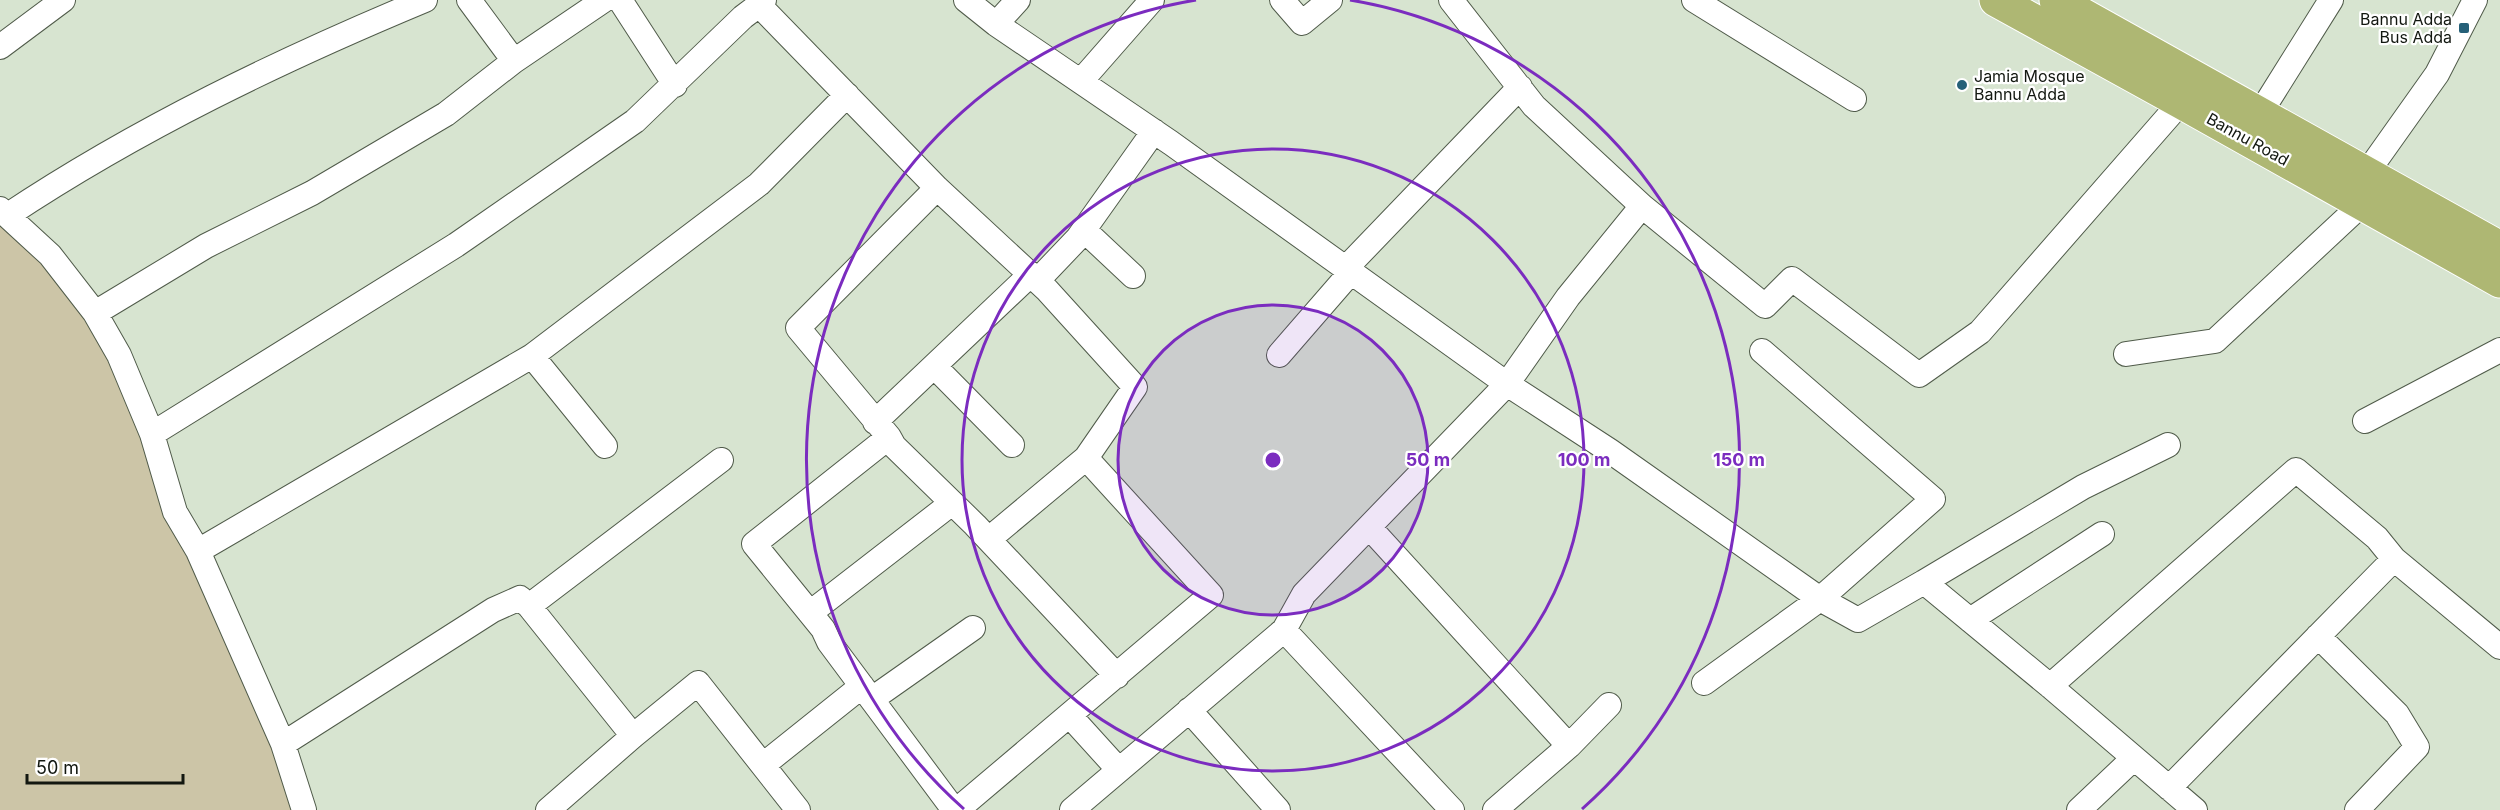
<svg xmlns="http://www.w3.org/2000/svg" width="2500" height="810" viewBox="0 0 2500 810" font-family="Inter,sans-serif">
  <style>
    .green { fill: #ccc5a7 }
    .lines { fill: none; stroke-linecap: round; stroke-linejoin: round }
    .street-casing { stroke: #505b4a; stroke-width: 26 }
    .highway-casing { stroke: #fff; stroke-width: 35 }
    .street { stroke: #fff; stroke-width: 24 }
    .highway { stroke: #aeb773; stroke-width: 33 }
    .ring { fill: none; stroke: #7b2cbf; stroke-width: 3 }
    .poi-dot { fill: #256078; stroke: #fff; stroke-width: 2 }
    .labels { text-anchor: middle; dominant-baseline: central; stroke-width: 4.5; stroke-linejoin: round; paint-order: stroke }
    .poi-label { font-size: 16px; fill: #121710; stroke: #fff; text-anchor: end }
    .street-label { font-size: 16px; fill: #121710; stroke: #fff }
    .centre { fill: #7b2cbf; stroke: #fff; stroke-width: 3 }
    .ring-label { font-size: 18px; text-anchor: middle; font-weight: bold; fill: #7b2cbf; stroke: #fff; stroke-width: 4.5; stroke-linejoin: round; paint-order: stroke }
  </style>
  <rect width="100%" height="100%" fill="#d7e4d0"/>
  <path class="green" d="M2 225 33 248 68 290 107 354 201 583 256 698 293 810H0V226Z"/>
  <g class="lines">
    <defs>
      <path id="street" d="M469 0 514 61
        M620 0 675 85
        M764 0 759 5 937 188 1047 290 1135 387 1086 458 1211 595 957 810
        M966 0 996 24 1171 143 1507 384 1610 451 1820 599 1858 620 1924 582 2050 686 2195 810
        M1282 0 1302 23 1330 0
        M1694 0 1854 99
        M996 24 1018 0
        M0 47 63 0
        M1081 81 1152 0
        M2259 115 2331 0
        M2366 174 2437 74 2475 0
        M937 188 798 328 889 437 894 446 975 525 1117 676
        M1642 206 1765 306 1792 279 1919 375 1980 332 2181 102
        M0 209 50 255 95 313 119 355 152 434 175 512 198 551 283 744 304 810
        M8 215C139 128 281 60 425 0
        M1084 230 1133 276
        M1346 268 1520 87
        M1038 280 1078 238 1154 131
        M95 313 206 246 312 193 446 114 514 61 604 0
        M2126 354 2215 341 2362 204
        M1279 355 1351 272
        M532 356 605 446
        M934 366 1012 445
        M2365 421 2500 350
        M875 422 1031 274
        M152 434 456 245 635 121 743 17 759 5
        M889 437 754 544 823 629 829 642 954 810
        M1369 527 1569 746
        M989 539 1086 458
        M198 551 532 356 759 184 847 95
        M1924 582 2083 487 2168 445
        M529 606 721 460
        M810 613 952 503
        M1970 620 2102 534
        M1284 630 1452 810
        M2318 636 2397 714 2417 747 2357 810
        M1704 683 1820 599 1933 499 1762 351
        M2050 686 2296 470 2377 538 2394 559 2500 647
        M872 699 973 628
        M1189 710 1278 810
        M1070 716 1119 770
        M283 744 493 610 520 598 529 606 633 736
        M763 765 862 686
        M2169 788 2394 559
        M548 810 633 736 698 683 798 810
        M1072 810 1284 630 1304 594 1507 384 1568 297 1642 206 1534 106 1451 0
        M1495 810 1569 746 1609 705
        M2079 810 2134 758"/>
      <path id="highway" d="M1996 0 2181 102 2500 281
        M2056 0 2500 248"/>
    </defs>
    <use href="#street" class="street-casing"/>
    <use href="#highway" class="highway-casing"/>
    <use href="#street" class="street"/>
    <use href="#highway" class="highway"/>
  </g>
  <circle cx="1273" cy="460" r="155" fill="#7b2cbf" fill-opacity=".12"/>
  <g class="ring">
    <circle cx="1273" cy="460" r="155"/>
    <circle cx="1273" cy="460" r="311"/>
    <path d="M964 809A466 466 0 0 1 1196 0M1350 0A466 466 0 0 1 1582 809"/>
  </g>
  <g class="poi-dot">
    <rect x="2458" y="22" width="12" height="12" rx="3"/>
    <circle cx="1962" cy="85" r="6"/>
  </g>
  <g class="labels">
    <g class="poi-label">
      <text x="2452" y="19">Bannu Adda<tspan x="2452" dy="18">Bus Adda</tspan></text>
      <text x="1974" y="76" text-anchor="start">Jamia Mosque<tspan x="1974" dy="18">Bannu Adda</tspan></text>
    </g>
    <g class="street-label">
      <text transform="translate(2248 139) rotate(29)">Bannu Road</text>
    </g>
  </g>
  <circle cx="1273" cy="460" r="9" class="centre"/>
  <g class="ring-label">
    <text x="1428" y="466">50 m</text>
    <text x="1584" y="466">100 m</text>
    <text x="1739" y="466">150 m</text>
  </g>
  <path d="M27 774v9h156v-9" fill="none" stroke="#121710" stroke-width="3"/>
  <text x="36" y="774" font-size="18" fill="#121710" stroke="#ffffff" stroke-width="4.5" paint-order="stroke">50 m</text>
</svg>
